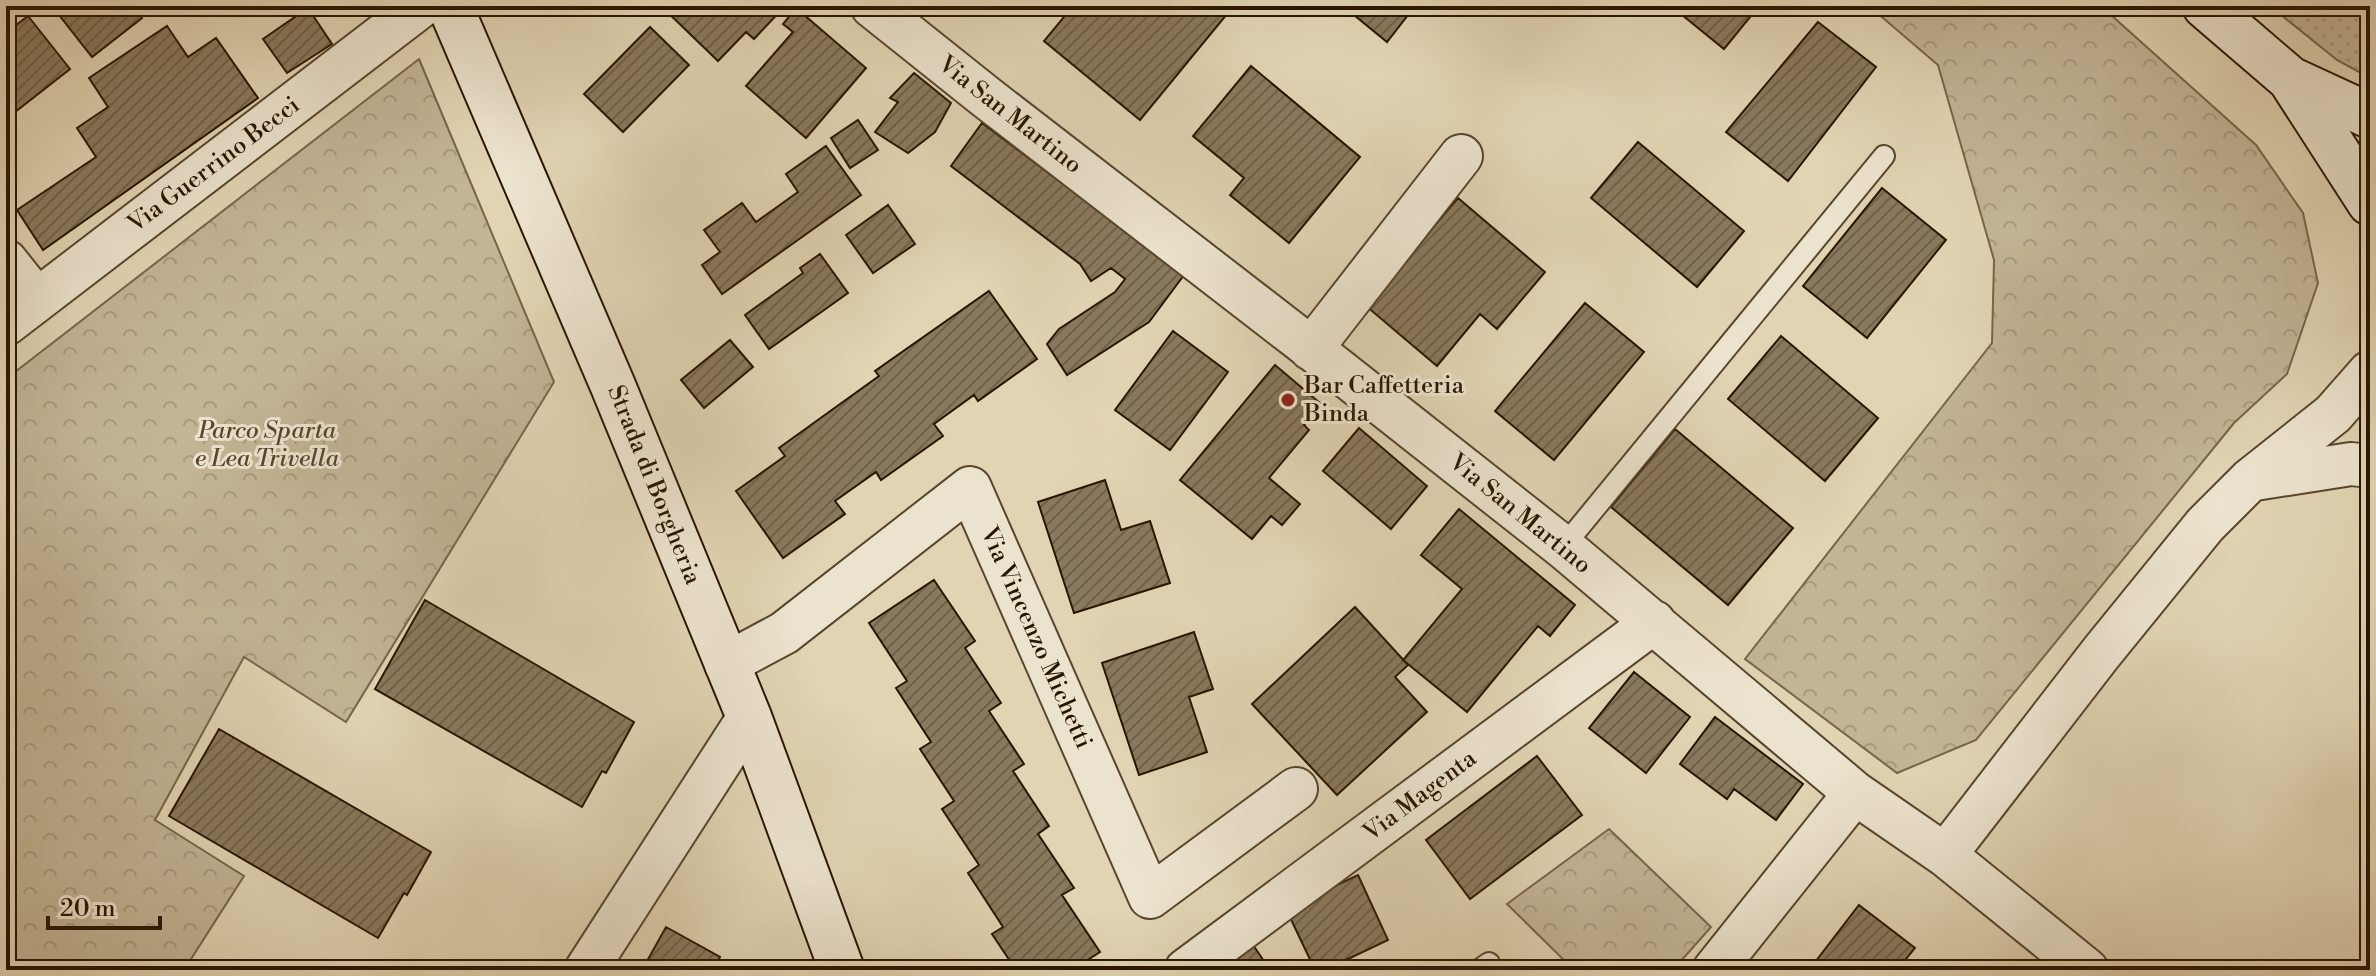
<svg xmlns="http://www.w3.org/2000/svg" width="2376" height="976" viewBox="0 0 2376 976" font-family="'Libre Bodoni',serif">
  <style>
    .grass { fill: url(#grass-dots); stroke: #76654a; stroke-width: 2 }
    .park { fill: url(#park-crowns); stroke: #76654a; stroke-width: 2 }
    .building { fill: url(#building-hatch); stroke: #291600; stroke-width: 2 }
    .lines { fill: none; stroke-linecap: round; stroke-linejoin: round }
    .lane-casing { stroke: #57462d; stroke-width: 24 }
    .street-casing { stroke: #57462d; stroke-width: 46 }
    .secondary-casing { stroke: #291600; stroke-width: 48 }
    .lane { stroke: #ece3ce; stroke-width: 20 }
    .street { stroke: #ece3ce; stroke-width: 42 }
    .secondary { stroke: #ece3ce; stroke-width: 44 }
    .poi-dot { fill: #8f2418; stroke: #ece3ce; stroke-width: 3 }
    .labels { text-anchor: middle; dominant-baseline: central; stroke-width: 6; stroke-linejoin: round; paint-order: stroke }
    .street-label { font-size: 24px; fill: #291600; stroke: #ece3ce }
    .poi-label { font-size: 24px; fill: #291600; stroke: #ece3ce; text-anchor: start }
    .park-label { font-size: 24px; font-style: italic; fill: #57452d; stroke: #ece3ce }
  </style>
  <defs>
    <pattern id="grass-dots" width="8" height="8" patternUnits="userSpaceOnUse" patternTransform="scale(2)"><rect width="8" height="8" fill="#c2b495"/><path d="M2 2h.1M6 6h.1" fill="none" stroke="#a79a7f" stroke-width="1.8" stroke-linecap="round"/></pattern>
    <pattern id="park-crowns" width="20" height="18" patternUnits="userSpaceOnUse" patternTransform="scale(2)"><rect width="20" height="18" fill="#c2b495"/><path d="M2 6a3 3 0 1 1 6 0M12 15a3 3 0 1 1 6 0" fill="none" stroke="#a79a7f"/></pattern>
    <pattern id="building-hatch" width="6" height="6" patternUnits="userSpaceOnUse" patternTransform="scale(2)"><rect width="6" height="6" fill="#89795d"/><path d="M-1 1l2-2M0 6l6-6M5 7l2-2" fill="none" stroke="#70624a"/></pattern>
  </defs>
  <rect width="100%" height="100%" fill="#e1d4b3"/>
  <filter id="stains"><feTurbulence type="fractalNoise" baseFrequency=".0025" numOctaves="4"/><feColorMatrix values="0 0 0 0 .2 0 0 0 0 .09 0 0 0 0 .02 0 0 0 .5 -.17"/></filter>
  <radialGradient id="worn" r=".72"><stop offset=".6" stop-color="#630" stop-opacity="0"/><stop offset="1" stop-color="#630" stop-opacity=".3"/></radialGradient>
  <path class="grass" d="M2270 6H2370V78L2337 60Z"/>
  <path class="park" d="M1869 6H2101L2256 145 2303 213 2318 283 2287 374 2234 423 1976 740 1897 773 1745 659 1992 343 1994 260 1938 65Z
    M419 59 554 382 346 722 244 657 155 820 244 876 184 970H6V379Z
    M1609 829 1711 927 1673 970H1574L1507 904Z"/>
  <path class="building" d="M52 6H133L142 18 92 57Z
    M661 6H785L754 39 746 32 718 61Z
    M1073 6H1097L1106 13 1111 6 1232 8 1140 120 1044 41Z
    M1343 6H1415L1387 42Z
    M1671 6H1759L1724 49Z
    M308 8 332 44 287 73 263 39Z
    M796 8 866 68 806 138 746 86 793 32 783 24Z
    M28 16 70 69 15 112 6 100V33Z
    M1818 22 1876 67 1788 181 1726 132Z
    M167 26 188 57 216 38 258 98 43 250 17 210 96 157 77 128 108 107 89 78Z
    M650 27 689 65 623 132 584 94Z
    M1251 66 1360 157 1289 243 1230 195 1244 178 1193 136Z
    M914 73 951 103 935 132 908 153 875 132 898 102 890 98Z
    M858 120 878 150 850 168 831 138Z
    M982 123 1184 275 1149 322 1067 375 1047 344 1059 329 1115 292 1125 279 1111 268 1091 281 1080 264 951 166Z
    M1638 142 1744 231 1697 287 1591 198Z
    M826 146 861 195 722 294 702 265 720 252 704 230 742 203 756 222 798 192 786 174Z
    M1882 188 1946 240 1867 338 1803 286Z
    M1458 198 1545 272 1497 329 1480 314 1437 366 1366 306Z
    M888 205 915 244 873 273 846 235Z
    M820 254 848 293 769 349 745 315 803 273 800 268Z
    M989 291 1037 359 978 401 974 395 934 424 943 436 881 480 876 472 835 501 845 514 783 558 736 491 785 456 779 448 879 376 875 371Z
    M1585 303 1644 352 1554 460 1495 411Z
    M1173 331 1228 372 1170 450 1115 410Z
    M1781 336 1878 418 1825 481 1728 399Z
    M730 340 753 367 704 408 681 380Z
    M1275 365 1321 404 1304 425 1309 430 1269 478 1300 504 1282 525 1271 516 1252 539 1180 480Z
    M1359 428 1427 486 1391 529 1323 471Z
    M1675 429 1793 528 1728 605 1611 507Z
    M1105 480 1121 530 1150 521 1170 583 1074 613 1038 502Z
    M1459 509 1575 605 1550 636 1538 626 1467 712 1403 660 1462 589 1421 555Z
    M934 580 975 641 965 648 1001 703 989 711 1024 764 1013 771 1049 826 1038 834 1074 888 1062 895 1100 952 1072 970H1016L992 934 1003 927 968 873 979 865 942 809 954 801 920 749 931 742 896 688 907 681 869 623Z
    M425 600 634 722 606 773 602 771 582 807 375 689Z
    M1355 607 1408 665 1395 677 1427 712 1337 795 1252 704Z
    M1194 632 1213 689 1189 697 1207 752 1139 775 1102 663Z
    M1634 672 1690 717 1646 773 1589 728Z
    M1715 717 1803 784 1776 820 1734 789 1727 799 1680 764Z
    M219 729 431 852 407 895 404 893 378 938 169 816Z
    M1537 756 1582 815 1470 899 1426 840Z
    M1358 875 1388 940 1325 970H1315L1286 909Z
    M1859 905 1915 948 1897 970H1809Z
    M666 927 720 957 713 970H642Z
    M1249 939 1270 970H1206Z"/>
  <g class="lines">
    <defs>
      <path id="lane" d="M1563 547 1884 156
        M1479 970 1489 963"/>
      <path id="street" d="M872 6 986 97 1298 338 1563 547 1855 793 1945 855 2087 970
        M6 261 37 300
        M6 324 421 6
        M1311 349 1461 156
        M2255 479 2351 464 2370 466
        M726 664 784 633 970 488 1150 897 1296 789
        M1945 855 2101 653 2205 525 2250 480 2333 414 2370 372
        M586 970 749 717
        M1186 970 1654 622
        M1714 970 1855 793"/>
      <path id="secondary" d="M450 6 613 386 749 717 842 970
        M2205 6 2290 79 2370 116
        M2290 79 2370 203"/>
    </defs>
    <use href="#lane" class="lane-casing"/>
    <use href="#street" class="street-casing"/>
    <use href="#secondary" class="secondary-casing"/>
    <use href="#lane" class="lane"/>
    <use href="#street" class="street"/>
    <use href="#secondary" class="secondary"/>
  </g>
  <circle class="poi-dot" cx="1288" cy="400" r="8"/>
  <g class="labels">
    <g class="street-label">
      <text transform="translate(1010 115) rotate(38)">Via San Martino</text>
      <text transform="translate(214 165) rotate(-37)">Via Guerrino Becci</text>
      <text transform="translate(654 485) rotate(68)">Strada di Borgheria</text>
      <text transform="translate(1520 514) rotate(39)">Via San Martino</text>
      <text transform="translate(1036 638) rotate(66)">Via Vincenzo Michetti</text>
      <text transform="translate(1420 796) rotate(-37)">Via Magenta</text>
    </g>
    <g class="poi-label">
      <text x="1304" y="386">Bar Caffetteria<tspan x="1304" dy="28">Binda</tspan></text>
    </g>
    <g class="park-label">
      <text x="267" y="431">Parco Sparta<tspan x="267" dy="28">e Lea Trivella</tspan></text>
    </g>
  </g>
  <rect width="2376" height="976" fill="none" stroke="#e1d4b3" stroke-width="32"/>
  <rect x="8" y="8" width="2360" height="960" fill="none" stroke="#291600" stroke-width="4"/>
  <rect x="16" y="16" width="2344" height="944" fill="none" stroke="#291600" stroke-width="2"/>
  <path d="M48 916v12h112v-12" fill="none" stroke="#291600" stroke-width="4"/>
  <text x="60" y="916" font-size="24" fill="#291600" stroke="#ece3ce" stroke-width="6" paint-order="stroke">20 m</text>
  <rect width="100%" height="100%" filter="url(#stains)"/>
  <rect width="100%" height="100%" fill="url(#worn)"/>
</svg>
